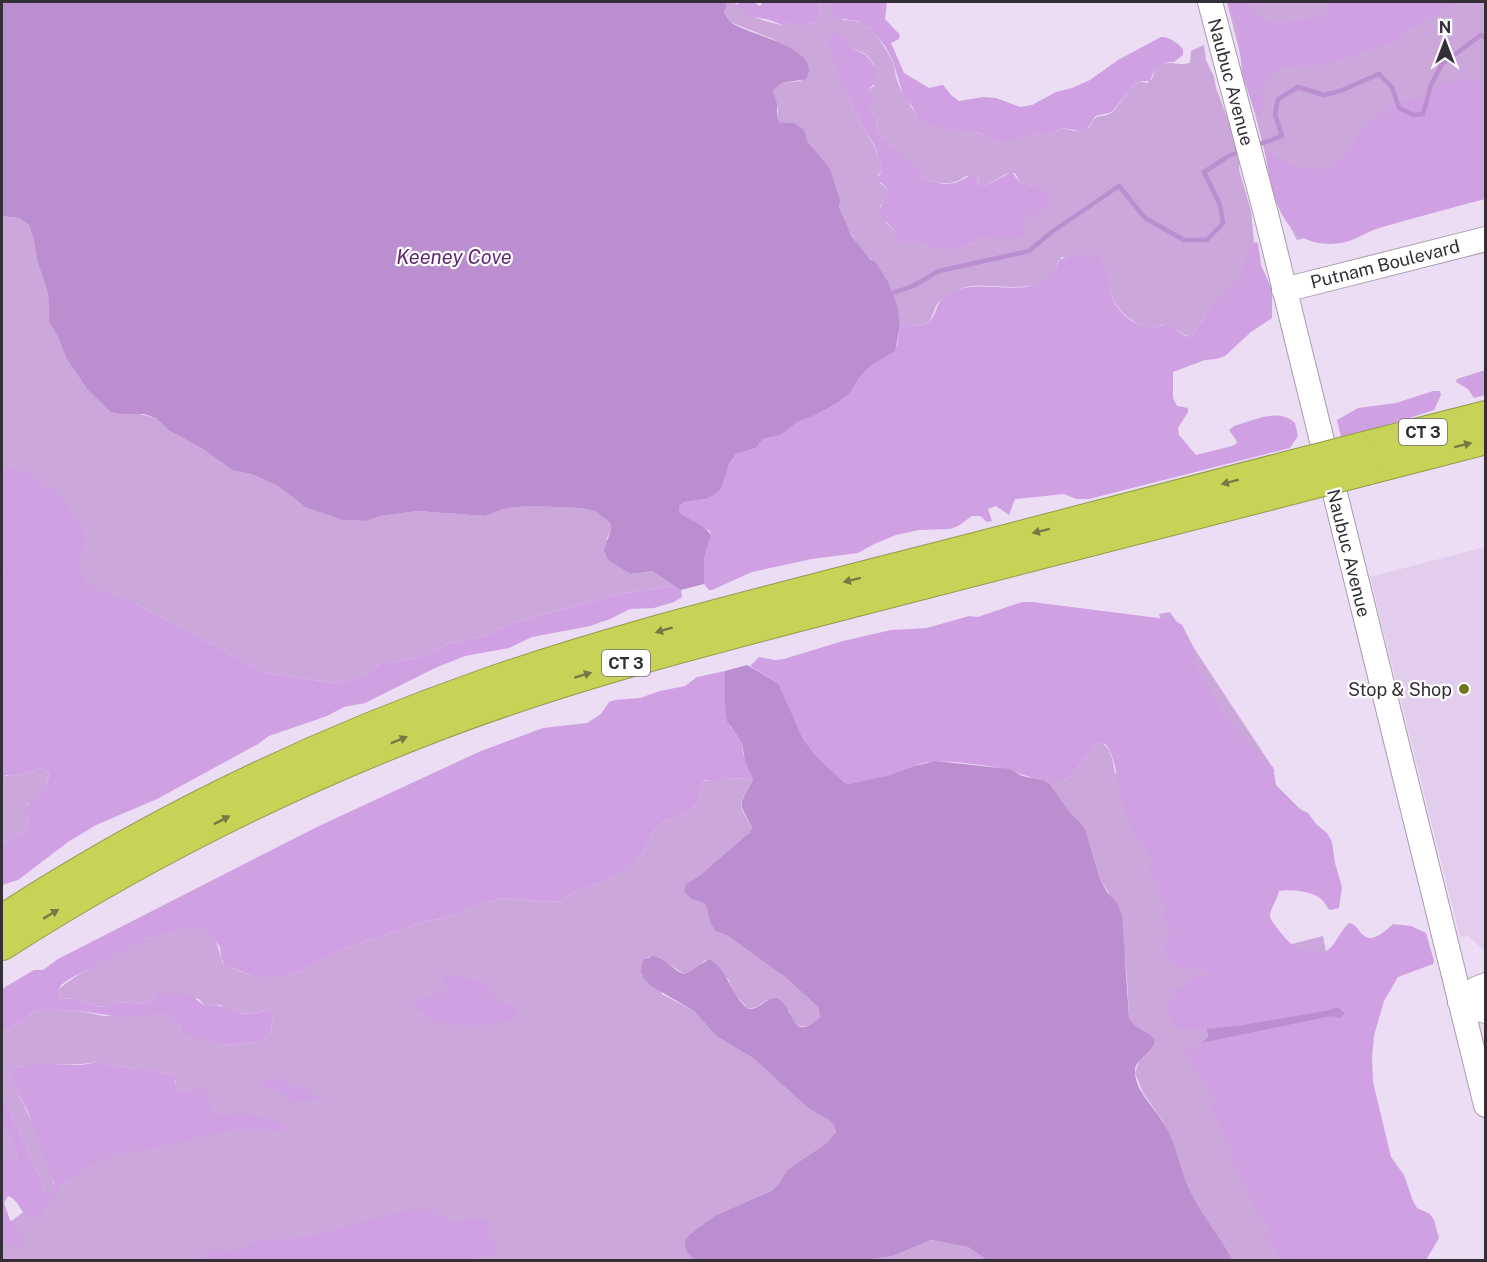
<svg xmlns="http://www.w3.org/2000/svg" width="1487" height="1262" viewBox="0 0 1487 1262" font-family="'Public Sans',sans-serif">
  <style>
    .built { fill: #e2ceec }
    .green { fill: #cba7dc; fill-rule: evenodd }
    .forest { fill: #cfa1e3 }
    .water { fill: #bb8ecf }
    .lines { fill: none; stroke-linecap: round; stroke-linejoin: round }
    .stream { stroke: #bb8ecf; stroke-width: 4.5 }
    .secondary-casing { stroke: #a99ab0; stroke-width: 26 }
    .highway-casing { stroke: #94994c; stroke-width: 32 }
    .secondary { stroke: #fff; stroke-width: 24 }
    .highway { stroke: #c7d357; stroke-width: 30 }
    .highway-bridge-casing { stroke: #94994c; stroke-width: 32; stroke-linecap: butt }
    .highway-bridge { stroke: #c7d357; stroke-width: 30 }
    .oneway { fill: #767845 }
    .poi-dot { fill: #707721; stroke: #fff; stroke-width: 2 }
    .labels { text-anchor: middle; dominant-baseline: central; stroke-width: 4.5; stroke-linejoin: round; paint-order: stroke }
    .shield { fill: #fff; stroke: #716d73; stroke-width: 1.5 }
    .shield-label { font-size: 16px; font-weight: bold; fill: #342e37 }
    .street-label { font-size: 18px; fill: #342e37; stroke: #fff }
    .poi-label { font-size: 18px; fill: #342e37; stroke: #fff; text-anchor: end }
    .water-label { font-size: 20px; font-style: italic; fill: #5f2875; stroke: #fff }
  </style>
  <rect width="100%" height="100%" fill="#ecdcf4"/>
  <path class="built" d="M1485 547H1486L1485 951 1468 936 1460 937 1370 577Z"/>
  <path class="green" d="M725 2H734C745 16 765 22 783 25 791 22 794 24 802 24 807 25 811 22 816 23L821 16 819 2H830L831 6 844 20C851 20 859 21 866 25 874 30 889 53 893 62 895 68 895 75 897 80 901 94 911 104 917 117L948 130H972L1000 141 1039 133H1051L1062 128 1075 131 1089 128C1097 110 1101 120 1113 112L1135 83 1139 81 1147 83 1152 79 1155 68C1174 58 1173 67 1190 63L1191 51 1204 45 1206 60 1214 77 1216 88 1236 141 1241 144 1239 170 1251 211 1254 243 1269 303 1207 314 1192 336C1181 337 1178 328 1167 325 1161 324 1156 329 1149 328 1143 328 1137 324 1132 320 1111 306 1110 293 1105 269L1062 257 1058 261C1052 303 987 279 962 288 956 291 942 298 938 303 933 309 934 317 927 323 918 329 909 322 900 327L893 293 875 261C858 254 846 225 840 209 836 199 837 187 832 177 824 160 809 148 803 130L786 123H781L777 118 778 110 773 90 782 83 801 81 791 50 773 39 730 22 724 11 727 7ZM846 39 852 48 866 54 875 66 874 86 868 90 869 110 877 116 876 128 881 136 921 174 923 179C940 183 952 187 966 176L978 178 979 184 984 186 1006 174 1015 173 1020 183 1035 185 895 231 886 223 880 206 886 199 889 190 880 183 878 175 882 170 875 147 861 124 844 89ZM1024 227 1000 237H985L959 250 943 248Z
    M1227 2H1485V193L1297 240 1277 201Z
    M2 216 19 218 29 225 34 241 37 260 48 293 49 323 52 328 58 337 66 358 87 389 121 414 135 413 156 418 168 430 203 449 232 470 251 474 278 486 305 507 342 520 366 521 381 516 417 511 485 516 507 508 530 506 579 508 595 511 610 523 611 530 607 538 611 562 630 574 652 571 675 586 620 594 511 623 484 636 449 644 417 658 380 664 362 677 335 683 267 673 134 603 2 655Z
    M1170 612 1275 771 1230 780 1272 949 1323 936 1329 968 1356 1183 1417 1260H1194L1163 1121 1143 1093 1135 1073 1139 1061 1129 1017 1127 978 1120 911 1100 879 1085 828 1068 810 1050 784 1043 780H1065L1069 778 1097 743H1101C1113 749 1112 761 1115 773L1193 753 1159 614Z
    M41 768 48 772C50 786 38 798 26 805L28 820 26 830 2 845V784H5L4 777 9 775 17 776Z
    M726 778 753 779C740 806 735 799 752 827L750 832 699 876 686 884 706 906 713 928 715 931 728 936 785 977 818 1007 820 1017C807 1030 794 1031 789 1011L767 1000 756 1007 748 1009 735 994 728 979 705 960 697 968 684 974 658 957H647L662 994 694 1011 716 1036 753 1058 809 1109 829 1120 834 1126 836 1132 828 1142 787 1170 779 1184 771 1191 714 1216 689 1235 695 1260H2V1228L46 1195 39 1174 2 1093V1033L26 1019 33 1012 45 1009 60 1011 75 1010 104 1016 167 1014 171 1017 181 1030 222 1045 259 1042 266 1039 271 1031 273 1015 265 1010 252 1014 234 1012 220 1005 205 1006 199 999 158 994 145 1004 118 1002 106 1007 95 1006 74 998 62 999 58 991C64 980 134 943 149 938 159 934 188 924 198 926 216 929 218 948 222 962L234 969 253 976 296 973 351 946 426 921 442 919 490 901 505 898 551 902 562 901 569 895 614 877 642 854 654 831 663 822 690 811 698 803 703 781ZM425 997 444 1023C432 1017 419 1019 416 1003ZM97 1062 133 1069H149L173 1075 176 1081 175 1085 181 1092H186L193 1088 54 1190C54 1165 25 1106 12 1082L19 1067C46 1062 71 1067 97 1062Z
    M2 1127 8 1134 18 1156 13 1159 2 1156Z
    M931 1240 968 1247 987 1260H865L893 1256Z"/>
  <path class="forest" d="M742 2H753L760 6 763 2H795L799 3 801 2H819L821 16 816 23C811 22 807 25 802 25 794 24 791 22 783 25L766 19 751 17 735 5Z
    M830 2H887L885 19 900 35 899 39 891 43 904 73 929 88 943 85 952 96 959 101 983 97 996 98 1020 107 1032 105 1056 92 1072 88 1090 80 1118 60 1161 37C1168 36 1178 43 1183 49V55L1174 62H1169L1155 68 1150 81H1139L1135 83 1113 111C1108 115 1100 113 1095 117 1092 120 1090 126 1087 129L1081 131 1062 128 1051 133H1039L1008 141H1000L994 140 978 132 948 130 925 123 917 117 912 106 904 98 893 61 885 46 869 27 857 21 837 18 831 13Z
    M1227 2H1247C1258 33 1295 20 1321 17L1327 10 1330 2H1457L1408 30 1393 42 1323 65 1285 67 1276 71 1268 77 1264 86 1263 104 1258 123 1242 73 1238 26Z
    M836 33 846 39 852 48 866 55 876 68V82L868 90 874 97 869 110 877 116 876 128 881 136 922 174 923 179 944 184 955 183 972 175 978 179 979 184 984 186 1012 172 1020 183 1035 185 1047 192 1050 200 1046 210 1024 218V236L1017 238 985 237 959 250 936 248 917 241 902 243 895 239V231C888 223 875 215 882 204 885 199 887 196 889 190L877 179 882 170 875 146 861 124 844 89 828 42 831 35Z
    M1465 79 1485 82V199C1450 208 1414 218 1379 228 1366 232 1354 241 1341 243 1282 252 1272 196 1265 151L1300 169H1327L1343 158 1365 126 1395 103 1422 97 1446 82Z
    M1255 242 1258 243 1261 265 1272 290V318L1251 332 1225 356 1216 359 1205 360 1173 372V398L1177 406 1188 408V412L1178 428 1179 435 1196 455 1232 446 1237 443 1236 440 1229 430 1234 426C1252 421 1279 407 1295 423L1298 436 1290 448 1089 499H1076L1064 494 1015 499 1009 515 996 506 988 509 992 521 987 522 980 516H972L958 526 950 529 919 530 896 535 874 544 858 553 812 559 752 572 712 590H709L704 584V559L711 535 710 531 687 519 679 512 678 506 684 502 706 499 724 476 729 464 736 454 756 448 763 439 781 435 798 420 816 415 839 402 850 393 859 378 873 364 897 345 900 327C909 322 918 329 927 323 941 313 932 298 957 290 986 279 1033 301 1055 271 1057 268 1057 263 1060 259L1090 254 1098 255C1116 281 1100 299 1132 321 1137 324 1144 328 1150 328 1156 328 1162 325 1168 324 1177 329 1182 338 1192 336L1216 301 1242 276 1247 253Z
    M1485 370V395L1474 398 1468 389 1456 382 1457 379Z
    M1433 391H1440L1441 395 1434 410 1350 437H1341L1337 420 1358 408 1396 403Z
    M7 469 21 470 31 475 58 494 81 526 86 538 79 568 85 582 97 590 134 603 267 673 335 683 362 677 380 664 417 658 449 644 484 636 511 623 620 594 675 586 681 590 682 597 674 602 654 608 630 609 610 619 590 626 532 637 509 648 465 656 435 668 365 703 344 707 327 716 269 736 258 744 157 799 96 825 68 842 18 880 2 885V845L26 830 28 820 25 807C35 797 51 788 48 772L41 768 17 776 6 775 4 779 5 784H2V577L5 573 2 568V470Z
    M1022 602H1032L1174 620 1182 625 1196 652 1195 664 1223 714 1254 750 1273 767 1276 785 1300 809 1308 813 1316 824 1327 833 1332 842 1335 863 1342 887 1339 908 1330 910C1326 907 1325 902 1321 899 1312 891 1290 889 1279 891 1277 901 1270 908 1270 917 1273 924 1284 937 1290 943 1298 950 1321 958 1329 949 1337 942 1341 930 1349 923 1355 924 1356 927 1360 932 1371 946 1384 932 1393 924L1411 926 1426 933 1434 961 1433 964 1398 977 1384 1001 1379 1018 1374 1036 1372 1057 1373 1082 1391 1157 1404 1175 1413 1201 1417 1208 1430 1214 1434 1220 1439 1238 1426 1260H1282L1265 1234 1270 1226 1258 1215 1244 1182 1230 1158 1232 1152 1211 1107V1102L1216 1103 1217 1102 1184 1051 1186 1049 1194 1048 1201 1043 1219 1040 1230 1035 1263 1031 1334 1016 1337 1007 1330 1010 1210 1030 1195 1028 1179 1029C1169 1022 1166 1012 1169 1000L1175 996 1173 986 1180 989 1193 978 1214 974C1194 965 1165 976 1164 942L1169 937 1171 932 1162 917 1167 907 1160 900 1158 879 1149 876 1147 872C1158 856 1145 850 1136 837 1132 830 1129 819 1125 811 1117 793 1118 757 1105 744L1097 743 1069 778C1049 789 1011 768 989 766 970 764 947 760 929 762 915 764 903 771 890 775 877 780 862 782 849 784L844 782 817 757 803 739 779 684 750 666 759 657 775 660 784 659 843 641 891 630 927 628 969 616 978 617Z
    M725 671V705L730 726 742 743 743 753 753 779 726 778 713 781 705 780 703 781 698 803 690 811 663 822 654 831 642 854 627 868 614 877 569 895 562 901 551 902 505 898 490 901 442 919 426 921 351 946 296 973 266 977 253 976 225 965 221 958 220 947 208 931 197 926 182 928 148 938 73 977 61 985 58 991 62 999 74 998 95 1006 105 1007 118 1002 145 1004 158 994 178 993 193 997 205 1006C223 1002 232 1013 249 1014 256 1014 262 1010 269 1010L273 1015 271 1031 266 1039 259 1042 222 1045 185 1034 167 1014 119 1017 75 1010 60 1011 45 1009 33 1012 26 1019 2 1033V989L34 970H43L58 959 319 826 481 751 543 728 587 723 601 714 609 702 615 700 640 698 660 691 685 686 697 677Z
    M441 974 485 982 497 1002 517 1007 515 1019 503 1021 496 1026 484 1023 471 1026 444 1024 426 1018 418 1010 410 1008 409 1006 425 997 446 991 447 986Z
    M97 1062 133 1069H149L173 1075 176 1077 175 1085 181 1092H186L196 1087 206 1092 211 1110 221 1116 244 1113 277 1122 289 1128 280 1131 263 1129 225 1131 163 1146 117 1154 92 1164 62 1184 41 1215 34 1220C21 1217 20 1200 8 1196L4 1203 10 1220 22 1234 23 1242 18 1247 2 1243V1156L13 1159 18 1156 8 1134 2 1127V1093L39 1174 46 1195 51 1193 54 1183 28 1112 12 1082V1071C33 1059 55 1066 78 1065 84 1065 91 1063 97 1062Z
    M275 1079C283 1079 282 1082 289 1085 299 1090 304 1082 312 1095H322L326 1098 295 1102 280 1091 259 1086 262 1082Z
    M418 1209 433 1211 450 1222 472 1218 489 1221 488 1235 494 1242 497 1253 469 1260H204V1255L208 1250 234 1251 243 1249 254 1242 312 1236 384 1216Z"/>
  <path class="water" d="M2 2H687L691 3 697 2H725L727 7 724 11C726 15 728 20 732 23 746 34 825 48 806 79L782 83 773 90 777 104V118L781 123H794L804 130 808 142 830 169 840 200 839 207 852 237 870 259 875 261 888 282 897 304 900 327 895 351 873 364 859 378 850 393 839 402 816 415 798 421 781 435 763 439 756 448 736 454 729 464 721 488 715 494 706 499 684 502 679 506V512C688 521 705 524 711 535L704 559V584L681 590 652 571 630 574 611 562 607 558 604 550 611 530 610 523 595 511 579 508 530 506 507 508 485 516 417 511 381 516 366 521 342 520 305 507 278 486 251 474 232 470 203 449 168 430 156 418 144 414H121L111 412 87 389 66 358 58 337 49 323 48 293 37 260 34 241 29 225 19 218 2 216Z
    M747 665 779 684 803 739 817 757 844 782 849 784 887 776 914 766 935 761 1010 769 1022 776 1043 780 1050 784 1068 810 1085 828 1100 879 1107 892 1117 903 1122 915 1129 1018C1135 1030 1149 1030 1155 1041 1152 1053 1135 1059 1135 1071 1135 1092 1155 1107 1164 1124 1178 1147 1180 1174 1193 1197 1205 1220 1221 1238 1232 1260H987L968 1247 931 1240 893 1256 865 1260H695L687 1252 685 1246V1241L689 1235 714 1216 771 1191 779 1184 787 1170 828 1142 836 1132 834 1126 829 1120 809 1109 753 1058 716 1036 694 1011 653 987 644 979 641 972 643 960 653 956C666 958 672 970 684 974 694 971 703 960 711 960 729 973 731 995 748 1009 759 1010 765 998 777 998 795 1007 790 1045 820 1017L818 1007 785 977 728 936 715 931 711 924 706 906 702 902 692 899 684 892 686 884 699 876 750 832 752 827C736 798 740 807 753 779L745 761 742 743 727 721 725 705V671Z
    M1337 1007 1345 1013 1340 1018 1331 1016 1201 1043 1208 1038V1033L1206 1029 1238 1026 1330 1010Z"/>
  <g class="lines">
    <path class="stream" d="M1254 146 1282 136 1275 114 1278 99 1298 87 1324 95 1340 91 1379 74 1392 87 1399 108 1413 115 1423 114 1431 85 1442 64 1481 35 1486 38
      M893 293 913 286 939 271 1029 251 1053 231 1119 186 1145 218 1184 240H1207L1223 223 1220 205 1204 172 1227 157 1241 151"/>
    <defs>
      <path id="secondary" d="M1210 2 1266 214 1486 1105
        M1284 290 1486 239
        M1460 1002 1476 989 1486 985
        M1460 1002 1470 1007 1486 1011"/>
      <path id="highway" d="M1360 448 1486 416
        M1366 470 1486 439
        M2 920C151 823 315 744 483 685 610 640 743 608 873 574 1011 539 1149 503 1286 467
        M2 945C138 858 282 785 433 727 571 674 714 638 857 601 1002 563 1147 526 1292 489"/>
    </defs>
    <use href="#secondary" class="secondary-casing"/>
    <use href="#highway" class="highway-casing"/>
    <use href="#secondary" class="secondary"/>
    <use href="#highway" class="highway"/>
    <defs>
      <path id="highway-bridge" d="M1286 467 1360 448
        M1292 489 1366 470"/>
    </defs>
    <use href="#highway-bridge" class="highway-bridge-casing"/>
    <use href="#highway-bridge" class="highway-bridge"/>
  </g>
  <defs><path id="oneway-solid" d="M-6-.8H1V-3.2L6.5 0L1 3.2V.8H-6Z" transform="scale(1.5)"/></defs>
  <g class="oneway">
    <use href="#oneway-solid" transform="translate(1463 445) rotate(-14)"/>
    <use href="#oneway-solid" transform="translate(1230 482) rotate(165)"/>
    <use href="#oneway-solid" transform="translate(1041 531) rotate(166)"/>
    <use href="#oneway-solid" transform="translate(852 580) rotate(166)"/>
    <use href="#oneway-solid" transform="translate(664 630) rotate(164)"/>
    <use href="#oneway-solid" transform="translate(583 675) rotate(-17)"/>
    <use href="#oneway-solid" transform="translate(399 740) rotate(-22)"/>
    <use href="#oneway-solid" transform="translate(222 820) rotate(-27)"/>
    <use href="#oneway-solid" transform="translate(51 914) rotate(-31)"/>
  </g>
  <circle class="poi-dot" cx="1464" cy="689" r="6"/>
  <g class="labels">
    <g class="shield">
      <rect x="1399" y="419" width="48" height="26" rx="4.5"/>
      <rect x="602" y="650" width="48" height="26" rx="4.5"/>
    </g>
    <g class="shield-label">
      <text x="1423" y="432">CT 3</text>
      <text x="626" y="663">CT 3</text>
    </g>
    <g class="street-label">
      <text transform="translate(1231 82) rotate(75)">Naubuc Avenue</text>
      <text transform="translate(1385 264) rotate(-14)">Putnam Boulevard</text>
      <text transform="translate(1349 553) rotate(76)">Naubuc Avenue</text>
    </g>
    <g class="poi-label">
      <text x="1452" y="689">Stop &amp; Shop</text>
    </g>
    <g class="water-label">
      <text x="454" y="257">Keeney Cove</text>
    </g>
  </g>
  <rect width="1487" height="1262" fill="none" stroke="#342e37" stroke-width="6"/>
  <g transform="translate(1445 42)" stroke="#ffffff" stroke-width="4.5" paint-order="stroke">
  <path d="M0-4.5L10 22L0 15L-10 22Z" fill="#342e37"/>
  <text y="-9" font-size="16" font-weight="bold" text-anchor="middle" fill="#342e37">N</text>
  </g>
</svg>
